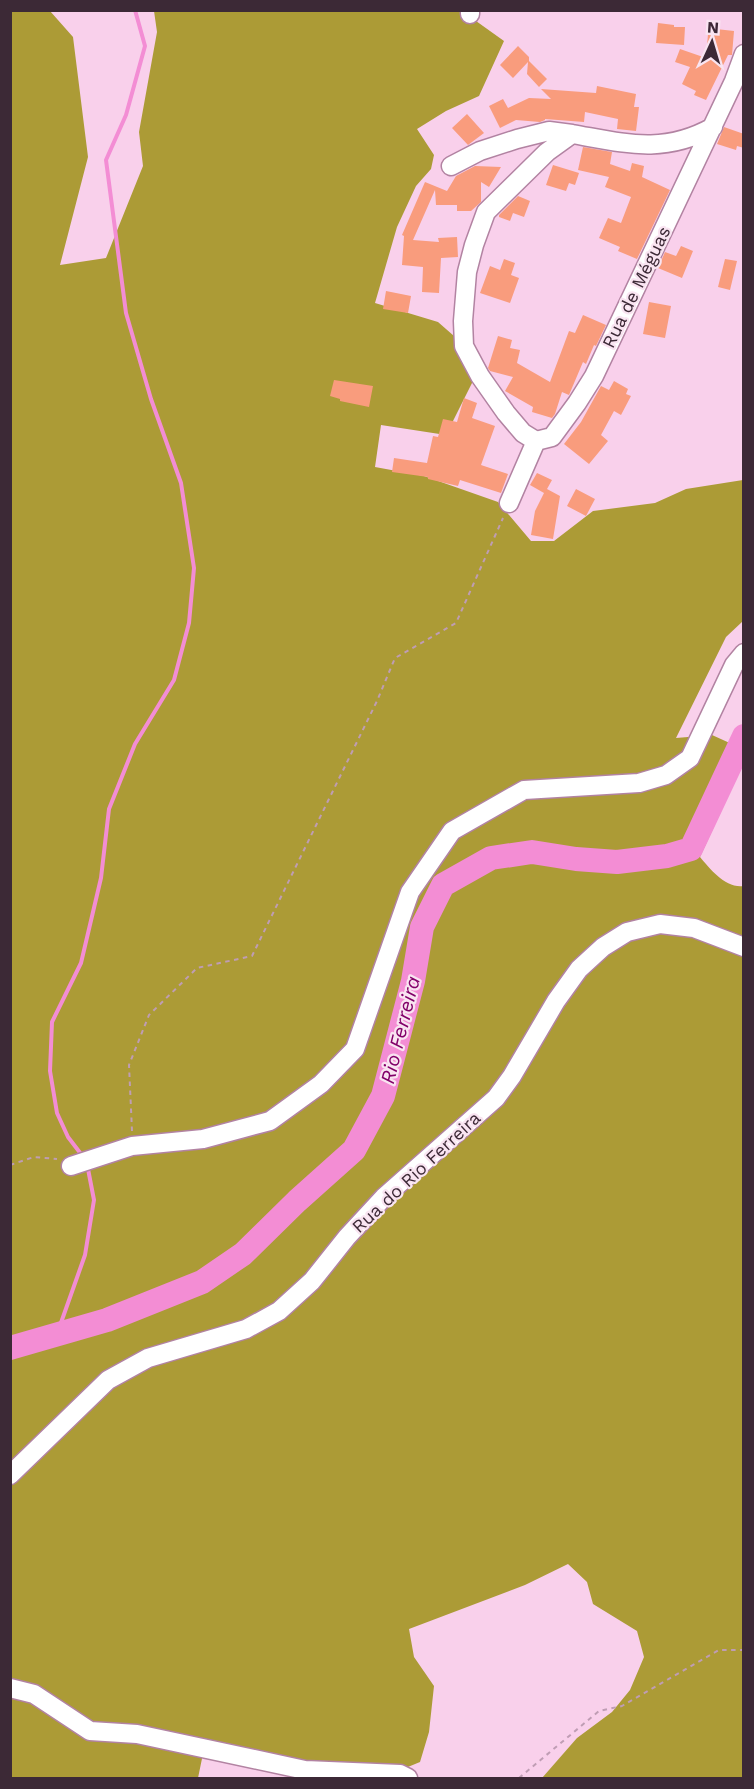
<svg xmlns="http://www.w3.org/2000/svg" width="754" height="1789" viewBox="0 0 754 1789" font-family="'Work Sans',sans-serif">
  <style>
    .forest { fill: #ac9b36 }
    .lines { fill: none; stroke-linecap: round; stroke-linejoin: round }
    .stream { stroke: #f38dd4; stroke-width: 4 }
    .river { stroke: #f38dd4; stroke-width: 24 }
    .building { fill: #f99c7d }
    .minor-casing { stroke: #b283a2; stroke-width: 21 }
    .path { stroke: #bf9db4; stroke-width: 2; stroke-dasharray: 4.5 4.5; stroke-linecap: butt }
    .minor { stroke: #fff; stroke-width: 18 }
    .labels { text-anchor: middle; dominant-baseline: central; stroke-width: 4.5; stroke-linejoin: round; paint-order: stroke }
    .street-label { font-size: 18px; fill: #3c2936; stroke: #f9e4f1 }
    .water-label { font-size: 20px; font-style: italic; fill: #820069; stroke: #f9e4f1 }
  </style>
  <rect width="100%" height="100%" fill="#f9d0eb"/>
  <path class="forest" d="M11 11H50L73 37 88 157 60 265 106 258 143 166 139 132 157 32 154 11H462L504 41 479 96 446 111 417 129 434 155 431 169 416 186 397 227 375 303 438 322 454 336 473 381 446 435 381 425 375 467 424 476 498 502 531 541H554L593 511 655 503 686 489 743 480V621L726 637 676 738 712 735 743 749V763L700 857C710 869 726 889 744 886L743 1778H542L577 1738 612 1712 630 1690 644 1657 637 1631 593 1604 587 1582 568 1564 525 1585 409 1629 414 1657 434 1686 429 1732 420 1762 403 1769 297 1761 205 1744 198 1778H11Z"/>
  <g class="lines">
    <path class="stream" d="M81 1154 68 1137 57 1113 50 1071 52 1022 81 963 101 878 109 809 135 744 174 680 189 623 194 568 181 483 151 399 126 313 106 160 126 115 145 46 135 10
      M57 1334 85 1255 94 1200 88 1169"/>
    <path class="river" d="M10 1348 107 1320 202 1282 243 1254 297 1201 354 1150 383 1096 413 981 422 927 443 885 491 858 532 852 576 859 617 862 667 856 691 849 744 736"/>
  </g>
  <path class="building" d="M658 23 674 25V27H685L684 45 656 43Z
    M716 29 734 31 732 55H728L706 100 694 95 696 91 682 84 690 67 675 62 680 49 706 58 708 34 715 35Z
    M518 46 529 57V61L547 79 539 87 527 74 528 62 513 78 500 65Z
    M597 86 636 94 634 107H639L636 131 617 129 618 119 585 112 584 122 545 119V120L540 122 516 120 500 128 489 106 503 99 508 108 529 98 551 99 541 89 596 93Z
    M467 114 484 133 468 145 452 128Z
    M724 127 744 134V148L737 146 736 150 717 144Z
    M583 147 612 152 610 164 630 171 632 163 644 166 642 177 670 190 637 259 618 251 620 247 599 238 608 218 621 223 631 197 605 187 609 177 578 170Z
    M553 165 579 173 575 185 569 183 566 191 546 185Z
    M475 166 501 167 489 187 481 182V202L471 211H457V205H436L435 190 413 240 439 242 438 238 457 237 458 257 441 258 439 293 422 292 423 267 402 265 404 236 402 235 425 182 447 191 456 176Z
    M518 196 530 201 524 217 513 213 510 221 499 217V215Z
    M681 246 693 251 682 278 658 268 665 252 676 256Z
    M504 259 515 263 511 275 519 278 510 303 480 293 490 266 500 270Z
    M725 259 737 261 730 290 718 287Z
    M386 291 411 296 408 313 383 309Z
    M649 302 671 306 665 338 643 334Z
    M583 315 606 325 596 346 594 345 586 364 583 362 569 395 562 392 555 414 552 418 532 412 533 407 505 391 513 377 490 371 488 368 498 336 512 340 510 348 520 350 517 363 550 382 569 331 575 333Z
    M334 380 373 386 369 407 340 401V399L330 396Z
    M614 381 628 389 626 394 631 396 621 415 614 411 601 435 608 441 589 464 564 444 581 422 601 386 609 390Z
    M464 398 477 403 472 418 495 426 481 465 508 474 501 493 460 480 458 486 428 479V477L392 472 394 458 427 463 433 436 438 437 443 419 457 422Z
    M537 473 552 480 547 489 560 496 553 539 531 535 535 511 544 493 530 485Z
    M576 489 595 499 586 516 567 506Z"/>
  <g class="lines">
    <defs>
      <path id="minor" d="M470 14V10
        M451 166 480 151 517 139 549 131 572 134
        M536 441 523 433 506 413 480 376 464 346 463 321 467 272 474 245 486 212 547 152 572 134C624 143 663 155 713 127
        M536 441 552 437 577 403 594 376 734 81 744 54
        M509 503 536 441
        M71 1166 132 1146 203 1139 270 1121 321 1084 355 1049 410 892 452 831 524 790 639 783 666 775 690 758 734 665 744 653
        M10 1475 108 1380 148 1358 246 1329 279 1311 312 1281 347 1237 384 1197 496 1098 512 1076 556 1001 579 969 603 947 627 932 660 924 694 928 744 947
        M10 1688 34 1694 90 1731 137 1734 305 1770 400 1774 408 1778"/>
    </defs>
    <use href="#minor" class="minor-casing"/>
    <path class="path" d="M132 1131 129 1065 149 1015 197 968 252 956 377 701 395 658 456 623 503 518
      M10 1165 34 1157 57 1159
      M519 1778 599 1711 622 1706 719 1650H744"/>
    <use href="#minor" class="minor"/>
  </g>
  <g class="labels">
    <g class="street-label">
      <text transform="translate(636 287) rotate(-64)">Rua de Méguas</text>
      <text transform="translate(416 1172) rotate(-43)">Rua do Rio Ferreira</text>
    </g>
    <g class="water-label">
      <text transform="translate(400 1030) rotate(-76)">Rio Ferreira</text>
    </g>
  </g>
  <rect width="754" height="1789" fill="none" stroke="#3c2936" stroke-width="24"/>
  <g transform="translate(712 42) rotate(4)" stroke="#f9e4f1" stroke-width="4.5" paint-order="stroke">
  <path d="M0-4.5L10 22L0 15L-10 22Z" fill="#3c2936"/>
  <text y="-9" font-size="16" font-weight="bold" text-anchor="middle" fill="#3c2936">N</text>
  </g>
</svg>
